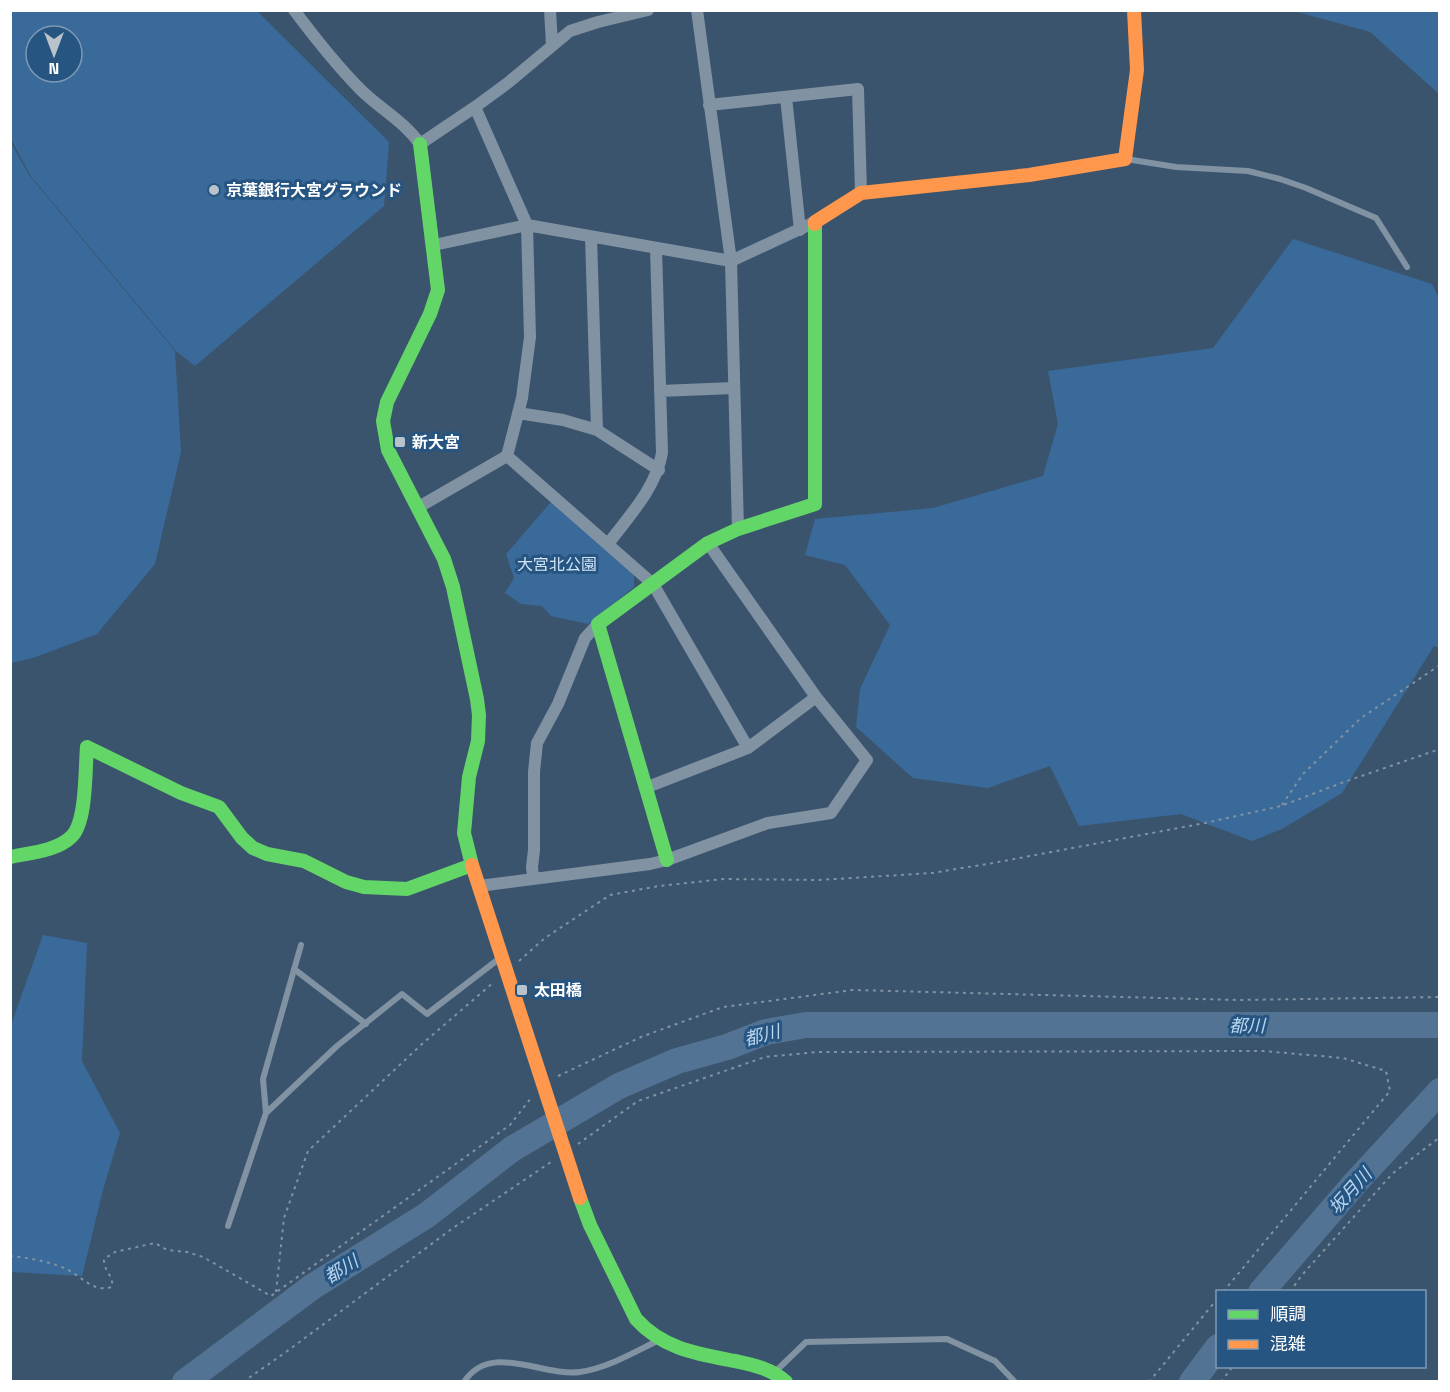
<svg xmlns="http://www.w3.org/2000/svg" width="1450" height="1392" viewBox="0 0 1450 1392" font-family="'Space Grotesk','Noto Sans JP',sans-serif">
  <style>
    .green { fill: #3a6a99; fill-rule: evenodd }
    .lines { fill: none; stroke-linecap: round; stroke-linejoin: round }
    .river { stroke: #527393; stroke-width: 26 }
    .path { stroke: #8192a3; stroke-width: 2; stroke-dasharray: 3 4.5; stroke-linecap: butt }
    .lane { stroke: #8192a3; stroke-width: 6 }
    .street { stroke: #8192a3; stroke-width: 12 }
    .fast { stroke: #63d668; stroke-width: 14 }
    .slow { stroke: #ff974d; stroke-width: 14 }
    .poi-dot { fill: #bac3cc; stroke: #265582; stroke-width: 2 }
    .labels { text-anchor: middle; dominant-baseline: central; stroke-width: 6; stroke-linejoin: round; paint-order: stroke }
    .poi-label { font-size: 16px; font-weight: bold; fill: #fff; stroke: #265582; text-anchor: start }
    .park-label { font-size: 16px; fill: #d1e4f6; stroke: #265582 }
    .water-label { font-size: 18px; font-style: italic; fill: #b9d6ef; stroke: #265582 }
  </style>
  <rect width="100%" height="100%" fill="#3b546d"/>
  <path class="green" d="M11 10 257 11 389 142 384 206 195 366 176 351 30 175 11 139ZM36 36H72V72H36Z
    M1294 11H1439V94L1370 32Z
    M10 141 29 175 175 351 181 452 155 564 97 634 33 658 11 663Z
    M1293 239 1432 284 1439 299V648L1434 646 1342 793 1282 829 1252 841 1181 814 1079 826 1050 766 988 788 913 778 856 727 860 689 890 625 845 565 805 555 815 519 933 508 1043 476 1058 424 1048 371 1213 348Z
    M551 502 634 574V587L588 624 551 616 542 606 521 604 505 593 514 578 506 554Z
    M43 935 87 943 82 1061 120 1133 103 1190 82 1276 11 1272V1025Z"/>
  <g class="lines">
    <path class="river" d="M1261 1292 1356 1182 1440 1091
      M185 1382 312 1287 427 1215 512 1149 619 1086 677 1061 727 1047 766 1032 806 1025H1440
      M1192 1382 1218 1347"/>
    <path class="path" d="M1282 805 1303 774 1361 718 1440 665
      M519 961 545 938 610 895 659 886 724 879 819 880 932 873 993 863 1205 823 1281 806 1344 782 1440 749
      M558 1076 641 1037 723 1007 853 990 1238 1000 1440 997
      M578 1144 638 1101 765 1057 817 1052 1263 1051 1343 1058 1386 1071 1390 1091 1223 1292
      M10 1256C28 1258 49 1261 66 1269 82 1276 92 1293 112 1287 114 1276 103 1270 104 1259L115 1252 155 1243 167 1250 187 1252 203 1257 271 1296 510 1125 531 1098
      M276 1292 284 1218 308 1151 422 1044 494 982
      M1290 1292 1302 1275 1392 1174 1440 1137
      M243 1382 286 1352 453 1228 551 1162
      M1149 1382 1218 1298
      M1221 1382 1233 1366"/>
    <path class="lane" d="M1126 159 1176 167 1248 171 1280 179 1306 188 1376 218 1407 267
      M294 969 366 1024
      M266 1113 263 1079 301 945
      M228 1226 266 1113 337 1046 402 994 427 1014 500 958
      M776 1371 806 1342 947 1339 995 1361 1015 1382
      M464 1382C491 1341 541 1377 580 1372 607 1368 633 1353 657 1341"/>
    <path class="street" d="M294 10C315 38 336 65 361 90 380 109 404 121 420 144L475 107 509 82 570 31 598 22 648 10
      M550 10 552 45
      M697 10 731 261 738 529
      M786 97 800 230
      M709 105 858 89 861 193
      M591 237 597 430
      M434 245 527 225 731 261 815 222
      M660 391 734 388
      M518 413 563 420 597 430 659 470
      M507 456 653 584 748 748
      M417 508 507 456 522 398 530 337 527 225 475 107
      M608 544C629 516 656 488 662 453L656 248
      M645 788 748 748 816 697
      M533 878 532 867 534 850V772L537 743 558 704 585 638 598 624
      M479 886 650 864 667 860 768 823 831 813 867 760 816 697 708 543"/>
    <path class="fast" d="M420 144 438 290 430 314 387 402 383 421 388 450 444 559 453 587 477 699 479 715 478 741 469 777 464 833 472 865
      M10 857C28 853 57 851 71 837 87 823 85 768 87 747L181 793 219 807 242 838 253 848 267 854 304 861 346 882 364 887 407 889 472 865
      M667 860 598 624 708 543 738 529 815 504V224
      M580 1198 590 1225 636 1319C663 1349 698 1354 735 1361 754 1365 772 1369 786 1382"/>
    <path class="slow" d="M815 224V222L861 193 1029 175 1125 159 1137 70 1134 10
      M472 865 580 1198"/>
  </g>
  <g class="poi-dot">
    <circle cx="214" cy="190" r="6"/>
    <rect x="394" y="436" width="12" height="12" rx="3"/>
    <rect x="516" y="984" width="12" height="12" rx="3"/>
  </g>
  <g class="labels">
    <g class="poi-label">
      <text x="226" y="190">京葉銀行大宮グラウンド</text>
      <text x="412" y="442">新大宮</text>
      <text x="534" y="990">太田橋</text>
    </g>
    <g class="park-label">
      <text x="557" y="564">大宮北公園</text>
    </g>
    <g class="water-label">
      <text x="1247" y="1025">都川</text>
      <text transform="translate(762 1035) rotate(-14)">都川</text>
      <text transform="translate(1350 1191) rotate(-48)">坂月川</text>
      <text transform="translate(341 1269) rotate(-32)">都川</text>
    </g>
  </g>
  <rect width="1450" height="1392" fill="none" stroke="#ffffff" stroke-width="24"/>
  <rect x="1216" y="1290" width="210" height="78" fill="#265582" stroke="#7d99b4" stroke-width="1.5"/>
  <rect x="1228" y="1310" width="30" height="9" fill="#63d668" stroke="#7d99b4" stroke-width="1.5"/>
  <text x="1270" y="1320" font-size="18" fill="#ffffff">順調</text>
  <rect x="1228" y="1340" width="30" height="9" fill="#ff974d" stroke="#7d99b4" stroke-width="1.5"/>
  <text x="1270" y="1350" font-size="18" fill="#ffffff">混雑</text>
  <g transform="translate(54 54) rotate(180)"><circle r="28" fill="#265582" stroke="#7d99b4" stroke-width="1.5"/>
  <path d="M0-4.5L10 22L0 15L-10 22Z" fill="#bac3cc"/>
  <text y="-9" font-size="16" font-weight="bold" text-anchor="middle" fill="#ffffff">N</text>
  </g>
</svg>
